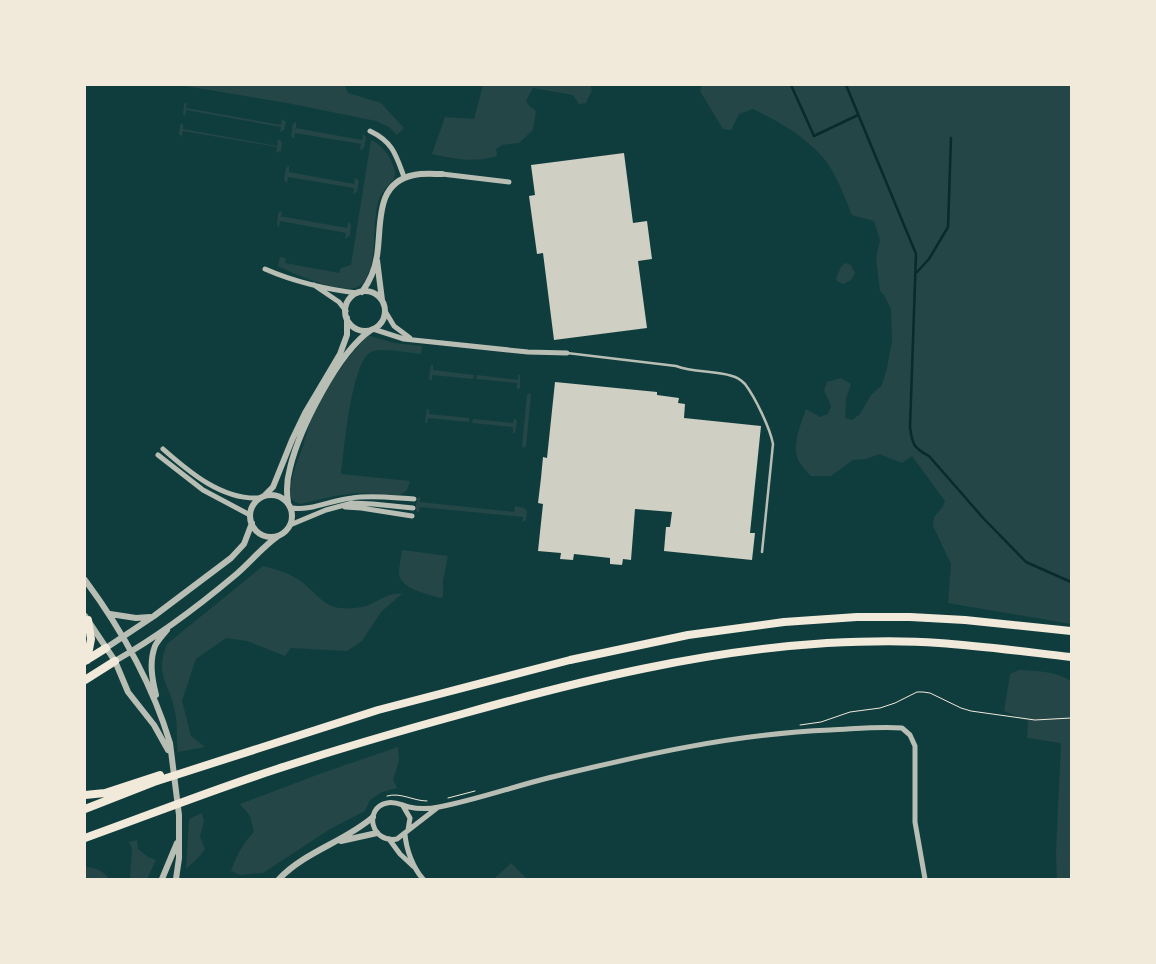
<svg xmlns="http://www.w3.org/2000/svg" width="1156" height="964" viewBox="0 0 1156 964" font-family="'Noto Serif',serif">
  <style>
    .green { fill: #244646 }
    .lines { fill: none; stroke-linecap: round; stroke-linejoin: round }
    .stream { stroke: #0a2a2b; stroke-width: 2.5 }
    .building { fill: #cfcfc3 }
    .path { stroke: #f1e9da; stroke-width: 1 }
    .service { stroke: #b8beb3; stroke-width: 2.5 }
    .minor { stroke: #b8beb3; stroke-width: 5 }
    .tertiary { stroke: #b8beb3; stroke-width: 6 }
    .trunk { stroke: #f1e9da; stroke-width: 8 }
  </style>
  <rect width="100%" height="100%" fill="#0f3d3e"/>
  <path class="green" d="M179 85H345L348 93 381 103 404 128 397 135 389 127 376 121 287 103Z
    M483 85H590L592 90 586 103 579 104 573 95 533 88 526 101 529 106 536 111 533 130 519 143 502 145 496 149 497 156C472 163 456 159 432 154L445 117 474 119Z
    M702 85H1071V624L948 603 951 564 933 526 934 517 942 508 945 501 912 456 902 463 879 454 866 459 853 460 831 476H811C807 472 803 468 800 463 790 448 801 424 806 409L820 417 828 414 831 406 824 390 827 382 841 378 851 384 846 399 845 418 852 420 860 414 871 395 882 385 887 368 892 341 891 309 884 295 880 291 876 258 880 240 874 221 852 215C843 193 834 167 817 151 798 132 776 120 753 109L739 114 731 130 723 129 700 91Z
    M187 102 186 108 192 109 281 125 282 119 286 122 284 130 280 132 281 127 186 110 185 116 183 114 184 104Z
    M296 122V128L301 129 362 140 363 134 366 137 364 148 360 150 361 144 295 133 294 139 291 136 293 124Z
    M183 123V129L194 131 277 146 278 140H280L282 143 281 151 276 153 277 147 183 131 182 137 179 134 180 125Z
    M371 140C382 144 394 161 395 173 396 181 387 185 383 192 378 198 377 206 376 213 373 233 376 256 368 274 366 280 362 286 355 288 338 293 294 274 278 266L280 257 286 258 285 263 339 273 341 268 351 265Z
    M289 166V172L354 184 355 178 357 179 359 181 357 192 353 194 354 188 288 177 287 183 284 180 286 168Z
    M282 211 281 217H285L347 228 348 223H350L351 225 350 236 345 239 346 233 280 221 279 227 277 225 278 213Z
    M845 263 851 265 855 273 851 280 843 284 837 281 836 278 841 267Z
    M367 335 394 343 422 346 421 354C408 353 382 347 371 352 351 362 344 452 341 474L410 481 407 490 400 495 356 493 335 496 300 504 295 502 291 498C289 480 296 465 302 449 305 440 307 431 310 423 323 390 344 362 367 335Z
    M431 365H433V370L474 375 473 379 432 375V380H430L429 378Z
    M477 375 518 380V375H520V388L517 389V383L476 379Z
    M529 393 531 395 526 446 524 448 522 446 527 395Z
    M427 409H429V414L469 418V422L428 418 427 423H426L425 422Z
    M514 418 517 421 515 433H513V427L472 423 473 419 513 423Z
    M419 497H420V502L514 512 515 506 524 508 527 511 526 520 522 522 523 517 420 507 419 512H417C415 509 416 500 419 497Z
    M402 550 448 556 443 580V597L440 598C428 594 401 589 399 574 399 567 401 557 402 550Z
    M263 566C275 569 286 572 296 578 312 587 321 606 340 608 348 609 358 608 366 606 378 602 389 591 402 594L381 612 362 641 347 651 291 648 285 656 247 641 226 638 196 659 182 701 191 736 205 747 178 752C176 739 178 725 175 712 170 684 154 676 167 644Z
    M1019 670C1037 671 1056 671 1071 681V879H1057L1056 853 1061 743 1027 738 1028 721 1004 711 1010 674Z
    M398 747 399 760 393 780 397 788 382 792 370 800 365 811 330 829 263 873 240 875 231 871C236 856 243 843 254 832L250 816 240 804 322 773Z
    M202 813 204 821 200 837 205 849 200 856 186 869 189 819Z
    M137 840 138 849 148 857 156 860 147 879H130L132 849 129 842Z
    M511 863 527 879H494Z
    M85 867C93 867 105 871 109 879H85Z"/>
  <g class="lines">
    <path class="stream" d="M791 85 814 136 858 115
      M846 85 916 254 910 427C912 443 913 448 929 456L984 519 1026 562 1071 582
      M917 272 929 259 948 227 951 138"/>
  </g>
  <path class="building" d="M624 153 633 223 647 221 652 259 638 261 647 328 554 340 543 253 537 254 529 196 535 195 531 165Z
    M555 382 657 392V395L679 398 678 403 685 404 684 418 761 426 750 533H755L752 560 664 551 666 527H670L672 512 635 509 631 560 623 559 622 565 610 564V558L574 554 573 560 560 559 561 553 538 551 543 504 538 503 541 478 543 457 547 458Z"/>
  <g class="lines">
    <path class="path" d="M800 725 821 722 850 712 880 708 895 703 917 692H923L930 693 961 708 971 711 1035 720 1071 718
      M387 796C401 792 413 801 427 801
      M448 798 475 791"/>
    <path class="service" d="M567 353 676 366C694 373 714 370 732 376 737 377 742 381 745 384 755 397 770 428 773 444L762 552"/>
    <path class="minor" d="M370 131C393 142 396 155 404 177
      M442 174 509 182
      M265 269C292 281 328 290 358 293
      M314 285 339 302 346 311
      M385 311 394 326 410 338
      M373 329 404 339 528 352 567 353
      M163 449C189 472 222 500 259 498
      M158 455 203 490 250 515
      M345 507 361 508 412 516
      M291 508C312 511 331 500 352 498 372 495 394 498 414 499
      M290 525 326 510 352 503 373 504 413 508
      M403 806 410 818 408 830
      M437 808 397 839C371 844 363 808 387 803 395 801 401 805 409 807 418 809 429 809 439 807 476 800 512 787 548 778 642 755 733 734 830 730 854 729 879 726 902 728L910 735 915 746V822L925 879
      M405 834C406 849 413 868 423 879
      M389 839 400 854 414 867"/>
    <path class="tertiary" d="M377 260 382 300
      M345 311a20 20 0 1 1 40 0a20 20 0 1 1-40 0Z
      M362 292C370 281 375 269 377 256 382 225 374 183 414 175 423 173 433 174 442 174
      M250 516a21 21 0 1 1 42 0a21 21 0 1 1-42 0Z
      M265 495 273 487 292 440 305 413 340 354 347 335V318
      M288 502C286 490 287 479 290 468 299 430 338 352 371 330
      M85 580C122 630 152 683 170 743L179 815V858L176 879
      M110 614 136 618 150 617
      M85 616 115 661 128 692 154 725 168 750
      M106 648 154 616 231 558 244 544 252 523
      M115 661C157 637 196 608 233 577 249 564 261 548 278 536
      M156 695C152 679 149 662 155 646 158 640 163 635 167 630
      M341 841 377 833
      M162 879 177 843
      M279 879C306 851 344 842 373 817"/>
    <path class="trunk" d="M87 660 91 639 88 620
      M85 661 106 648
      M85 680 115 661
      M85 795 105 793 160 775
      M85 809 154 782 378 710 570 660 688 635 784 622 857 617H910L965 620 1071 631
      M85 838C149 815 212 790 277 769 338 749 400 731 462 714 582 680 703 651 827 643 864 641 902 640 939 643 983 646 1027 652 1071 657"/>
  </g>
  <rect width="1156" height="964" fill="none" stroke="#f1e9da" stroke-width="172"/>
</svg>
